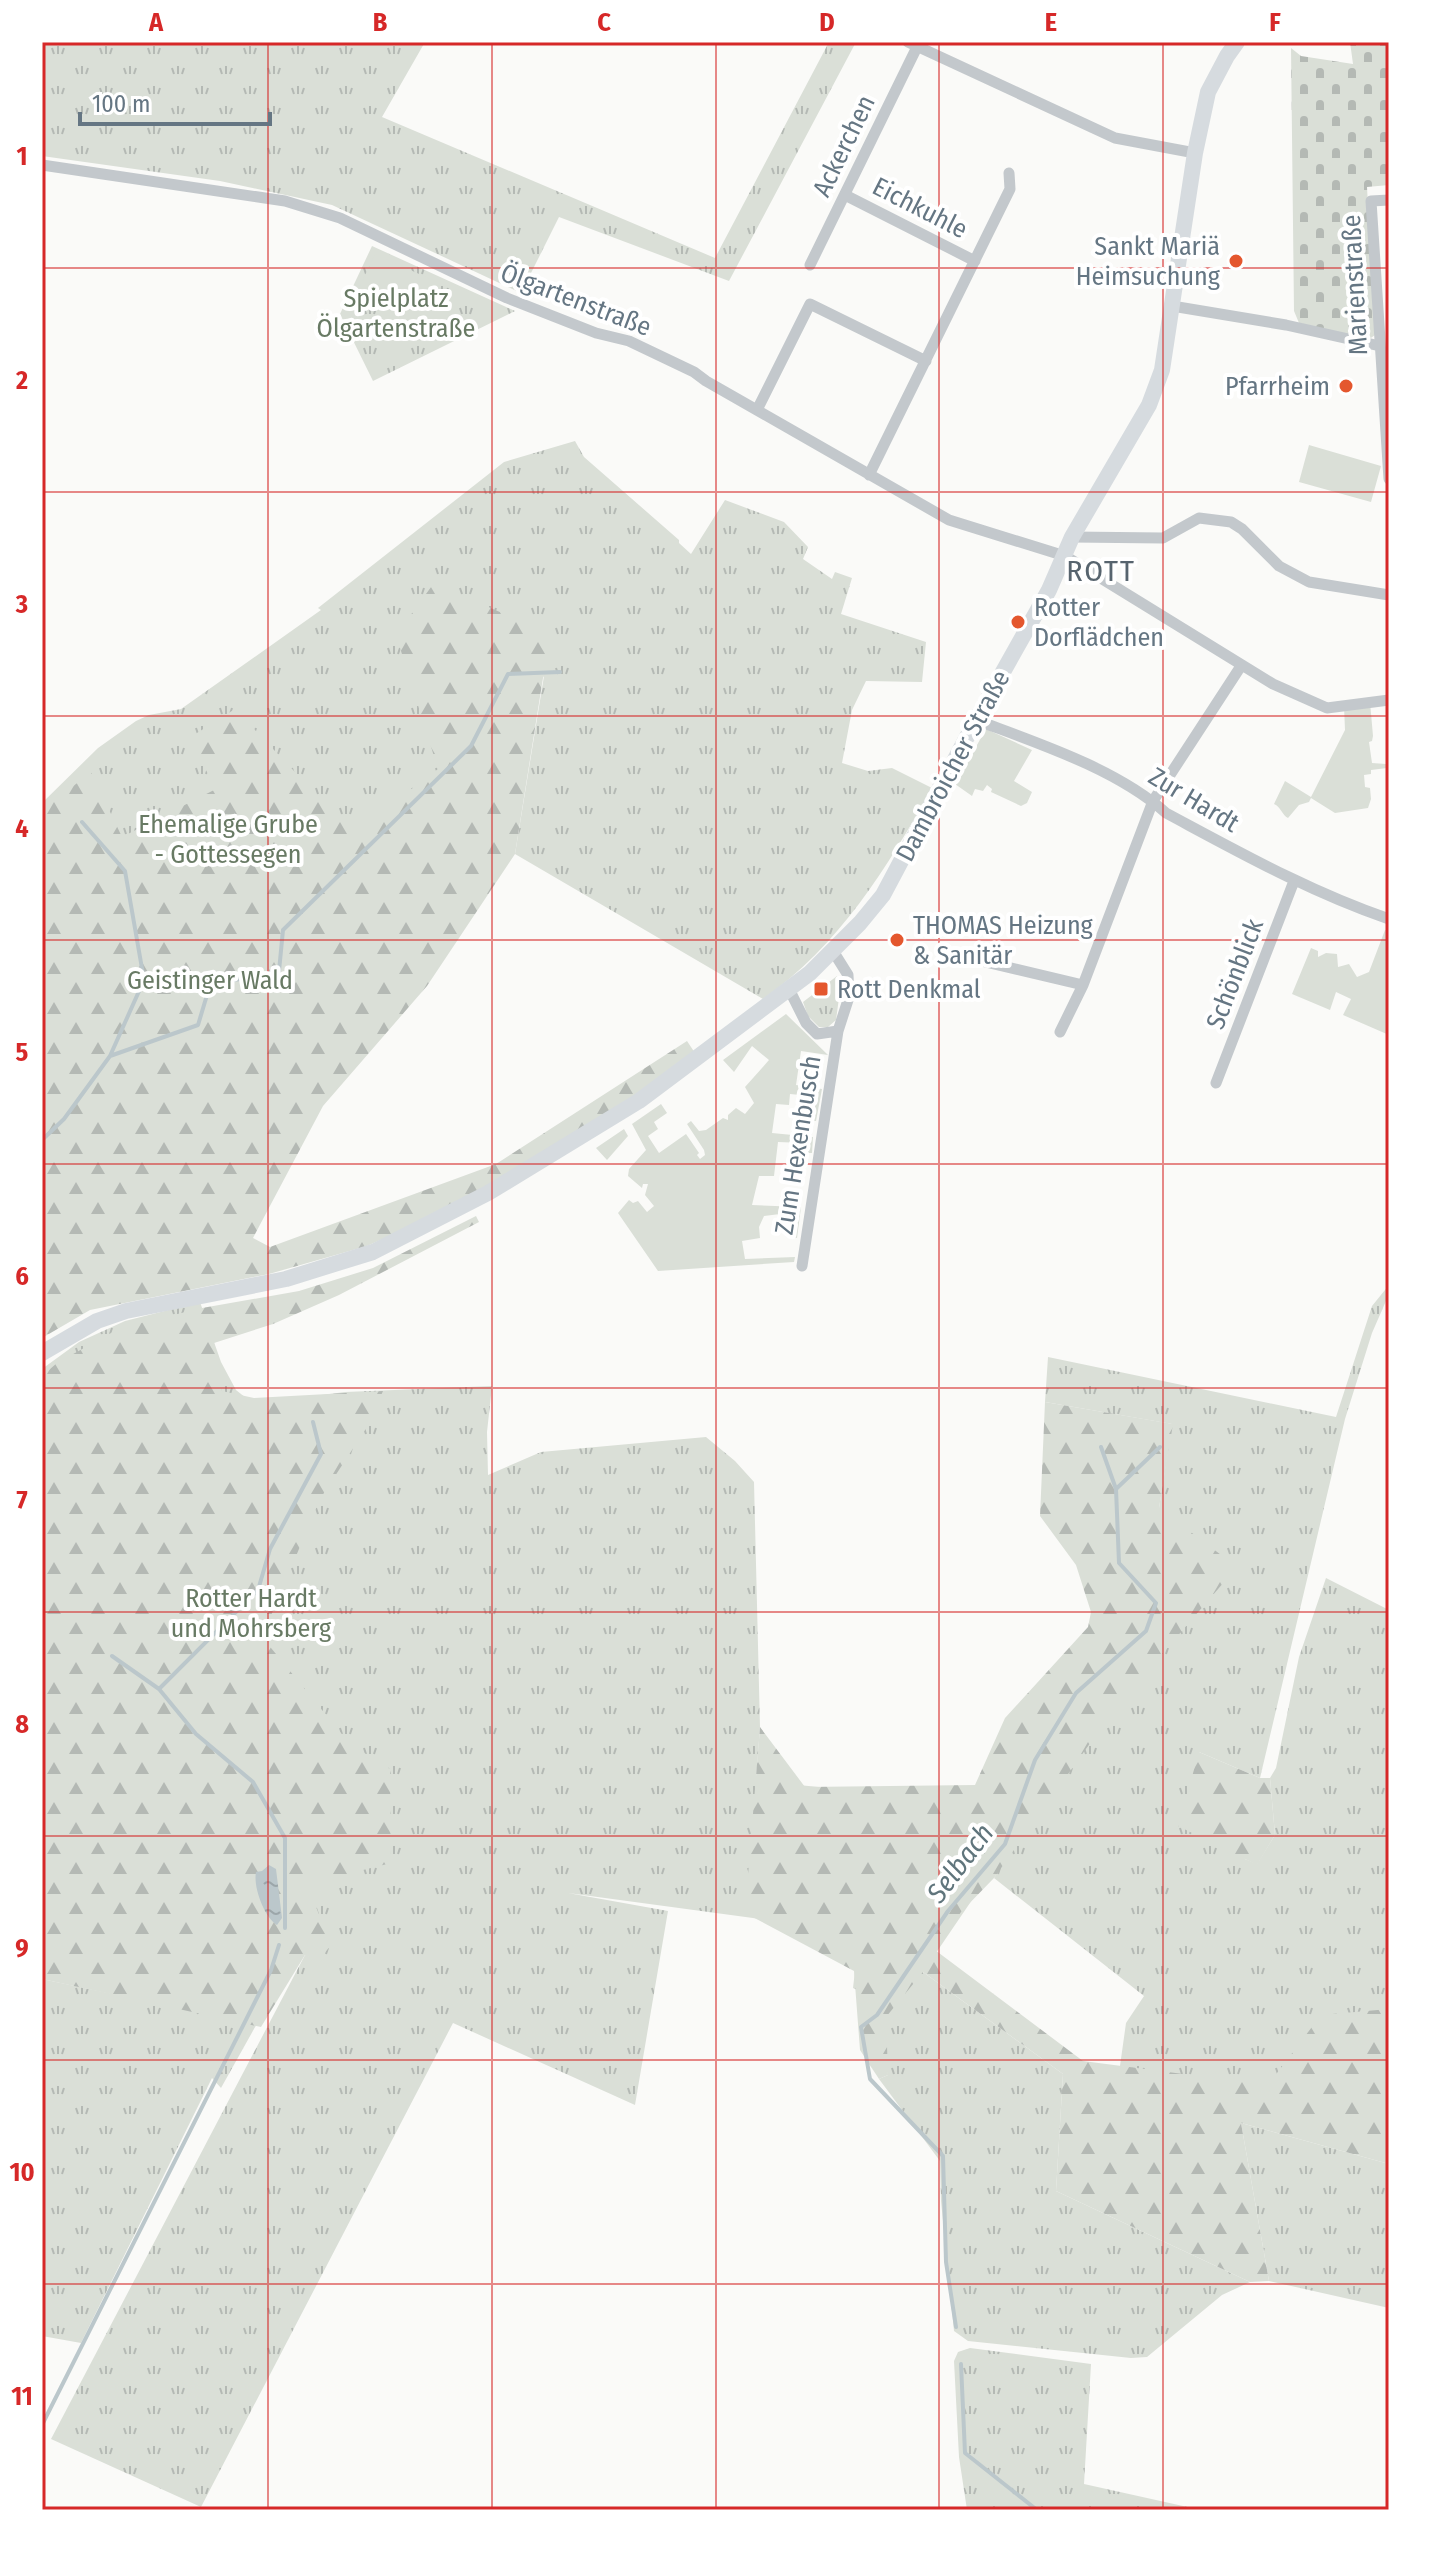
<svg xmlns="http://www.w3.org/2000/svg" width="1431" height="2552" viewBox="0 0 1431 2552" font-family="'Fira Sans Condensed',sans-serif">
  <style>
    .grass { fill: url(#grass-tufts) }
    .forest { fill: url(#forest-firs) }
    .cemetery { fill: url(#cemetery-stones) }
    .garden { fill: #dadfd7 }
    .water { fill: url(#water-ripples) }
    .lines { fill: none; stroke-linecap: round; stroke-linejoin: round }
    .stream { stroke: #bbc7cb; stroke-width: 4 }
    .street { stroke: #c3c8cc; stroke-width: 11 }
    .secondary { stroke: #d6dbdf; stroke-width: 16 }
    .grid { fill: none; stroke: #d62828; stroke-width: 2; stroke-opacity: 0.55 }
    .poi-dot { fill: #e4572e; stroke: #fff; stroke-width: 3 }
    .labels { text-anchor: middle; dominant-baseline: central; stroke-width: 8; stroke-linejoin: round; paint-order: stroke }
    .street-label { font-size: 26px; fill: #657683; stroke: #fff }
    .poi-label { font-size: 26px; fill: #657683; stroke: #fff; text-anchor: start }
    .park-label { font-size: 26px; fill: #687a64; stroke: #fff }
    .water-label { font-size: 28px; font-style: italic; fill: #60757c; stroke: #fff }
    .quarter-label { font-size: 30px; letter-spacing: 2px; fill: #57646e; stroke: #fff }
    .neatline { fill: none; stroke: #d62828; stroke-width: 3 }
    .grid-label { font-size: 26px; text-anchor: middle; font-weight: bold; fill: #d62828 }
  </style>
  <defs>
    <pattern id="grass-tufts" width="24" height="20" patternUnits="userSpaceOnUse" patternTransform="scale(2)"><rect width="24" height="20" fill="#dadfd7"/><path d="M3 7l-1-3M5 7V3M7 7l1-3M15 17l-1-3M17 17v-4M19 17l1-3" fill="none" stroke="#b4b9b4"/></pattern>
    <pattern id="forest-firs" width="22" height="20" patternUnits="userSpaceOnUse" patternTransform="scale(2)"><rect width="22" height="20" fill="#dadfd7"/><path d="M5 1l3.5 6h-7zM16 11l3.5 6h-7z" fill="#b4b9b4"/></pattern>
    <pattern id="cemetery-stones" width="16" height="16" patternUnits="userSpaceOnUse" patternTransform="scale(2)"><rect width="16" height="16" fill="#dadfd7"/><path d="M2 7V4a2 2 0 0 1 4 0v3zM10 15v-3a2 2 0 0 1 4 0v3z" fill="#b4b9b4"/></pattern>
    <pattern id="water-ripples" width="26" height="14" patternUnits="userSpaceOnUse" patternTransform="scale(2)"><rect width="26" height="14" fill="#bbc7cb"/><path d="M2 4q2-2 4 0t4 0M15 11q2-2 4 0t4 0" fill="none" stroke="#9ca6aa"/></pattern>
  </defs>
  <rect width="100%" height="100%" fill="#fafaf8"/>
  <path class="grass" d="M42 42H425L382 117 715 258 829 42H856L729 281 559 217 521 293 332 205 220 181 42 156Z
    M372 246 515 311 373 381 340 314Z
    M575 441 584 457 679 540V543L691 554 725 500 784 522 808 547 803 559 832 579 835 572 852 578 841 614 926 642 922 682 866 681 852 710 842 763 868 771 892 768 932 788C887 868 839 946 763 999L515 854 544 676 528 700 42 1111V803L98 748 136 721 149 715 181 709 321 610 318 608 504 462Z
    M837 976 841 983 836 1020 828 1027H819L808 1016 803 1002Z
    M1389 1285V1294L1372 1333 1345 1419 1260 1778 1199 1752 1245 1859 1257 1864 1275 1835 1270 1778 1276 1768 1299 1657 1326 1578 1389 1610V2132L1120 2066 1126 2023 1144 1996 994 1878 996 1875H989L923 1972 1063 2074 1056 2191 1250 2282 1222 2295 1147 2357 1131 2358 968 2341 954 2331 941 2201 940 2161 879 2079 888 2075 862 1992 853 1988 857 1954 767 1920 568 1893 668 1911 635 2105 453 2023 201 2507 51 2439 305 1955 316 1959 297 1952 221 2088 212 2078 81 2343 42 2336V1979L151 2002 42 1902V1369L79 1342 125 1321 200 1302 221 1362 236 1390 246 1398 260 1403 345 1392 492 1386 487 1432 488 1475 541 1452 706 1437 735 1461 754 1482 760 1727 756 1781 974 1802 1098 1634 1159 1508 1172 1424 1045 1402 1048 1357 1336 1417 1372 1306Z
    M1241 2123 1389 2164V2308L1269 2281Z
    M970 2348 1091 2364 1084 2484 1201 2510H967L959 2457 954 2361 958 2352Z"/>
  <path class="forest" d="M434 583 550 634 515 854 427 986 323 1106 253 1238 270 1247 496 1164 687 1041 695 1053 616 1110 440 1213 367 1246 269 1274 90 1310 42 1338V811L91 772 122 837 216 789 189 738 235 709 353 833 438 769 396 635Z
    M476 1216 479 1222 339 1295 273 1324 214 1343 222 1391 254 1398 383 1391 367 1427 320 1499 262 1637 350 1744 390 1769 391 1863 307 1884 331 1945 319 1960 305 1955 261 2027 42 1979V1376L57 1363 120 1328 202 1308 299 1291 373 1268Z
    M1045 1402 1173 1424 1159 1508 1237 1567 1113 1711 994 1878 961 1912 935 1950 1083 2061 1268 2085 1321 2015 1389 2009V2164L1241 2123 1269 2281 1250 2282 1056 2191 1063 2074 923 1972 886 2017 888 2075 879 2079 860 2050 854 1971 745 1913 760 1727 805 1787 975 1785 1005 1718 1088 1627 1091 1612 1076 1565 1040 1516Z
    M1199 1752 1260 1778H1270L1275 1835 1257 1865 1178 1826Z"/>
  <path class="cemetery" d="M1350 42H1389V185L1367 187 1375 335 1368 340 1299 323 1294 311 1291 48 1301 56 1353 64Z"/>
  <path class="garden" d="M375 254 439 283 422 322 357 292Z
    M1309 445 1381 466 1371 502 1299 482Z
    M1370 702 1373 736 1372 741 1369 742 1372 763 1386 764 1387 768 1371 770V774L1364 775 1365 787 1370 788 1371 799 1368 808 1335 813 1311 798 1309 802 1299 805 1288 818C1282 815 1281 807 1274 804L1285 781 1311 797 1345 730 1344 706Z
    M986 729 1032 750 1014 781 1032 792 1027 803 1021 806 991 792 992 789 987 785 983 791 975 789 972 796 955 784Z
    M1385 930 1389 931V1035L1343 1015 1351 999 1336 992 1330 1010 1292 994 1311 948 1318 951V957L1326 953 1337 954 1338 967 1349 964 1357 977 1369 972Z
    M786 1014 828 1055 801 1051 796 1085 822 1089 816 1121H810L811 1117 814 1116 815 1104 811 1103V1096L790 1094 789 1105 776 1104 772 1133 813 1137 812 1153H803V1143L778 1142 774 1176H759L752 1205 801 1207 797 1238 792 1237 793 1221 790 1220 788 1213 764 1216 759 1227 760 1238 742 1241 745 1259 795 1257 794 1262 658 1271 618 1213 629 1200 633 1203 638 1201 647 1212 654 1206 645 1195 648 1184H643L642 1188 628 1176 629 1169 646 1150 632 1124 661 1104 667 1113 654 1122 658 1129 648 1136 659 1153 686 1134 699 1153 697 1155 700 1159 705 1155 704 1150 687 1124 691 1121 699 1131 706 1130 723 1118 728 1120V1115L736 1108 745 1114 754 1103 745 1087 769 1060 752 1046 734 1072 723 1060Z
    M624 1129 628 1136 607 1160 596 1148Z"/>
  <path class="water" d="M269 1865 276 1869 282 1918 277 1925C264 1917 253 1887 256 1872L262 1871Z"/>
  <g class="lines">
    <path class="stream" d="M110 1056 198 1025 210 985 279 971 283 930 471 746 508 674 560 672
      M42 1140 64 1119 110 1056 144 980 125 871 82 822
      M1101 1447 1116 1489
      M112 1656 159 1689 196 1734 253 1782 285 1838V1928
      M159 1689 258 1590 270 1549 321 1454 313 1422
      M956 2327 946 2262 943 2156 870 2079 861 2027 877 2015 948 1911 1005 1844 1035 1760 1076 1693 1146 1631 1156 1603 1119 1563 1116 1489 1160 1447
      M961 2364 965 2453 1037 2510
      M42 2425 271 1970 279 1945"/>
    <path class="street" d="M908 42 1115 138 1195 153
      M42 165 285 201 340 218 507 298 596 333 629 341 694 372 706 381 949 520 1065 556 1273 684 1327 708 1389 700
      M845 195 975 261
      M1389 200 1371 201 1389 479
      M810 265 917 47
      M1172 306 1286 325 1380 346
      M757 410 810 304 926 361
      M869 475 1010 189 1009 173
      M1072 537 1163 538 1199 518 1231 522 1242 529 1279 566 1309 582 1389 595
      M976 720C1037 743 1117 769 1166 813 1239 852 1310 892 1389 919
      M960 956 1083 985
      M789 989 806 1023 817 1034 838 1031 849 997 848 975 833 951
      M1060 1032 1083 985 1153 801 1241 666
      M1216 1083 1294 881
      M802 1266 838 1031"/>
    <path class="secondary" d="M42 1353 97 1321 126 1311 286 1279 373 1252 488 1193 639 1101 810 973 860 923 883 895 976 720 1049 590 1072 537 1149 405 1162 370 1195 153 1208 92 1227 56 1237 42"/>
  </g>
  <path class="grid" d="M268 42V2510M492 42V2510M716 42V2510M939 42V2510M1163 42V2510M42 268H1389M42 492H1389M42 716H1389M42 940H1389M42 1164H1389M42 1388H1389M42 1612H1389M42 1836H1389M42 2060H1389M42 2284H1389"/>
  <g class="poi-dot">
    <circle cx="1236" cy="261" r="8"/>
    <circle cx="1346" cy="386" r="8"/>
    <circle cx="1018" cy="622" r="8"/>
    <circle cx="897" cy="940" r="8"/>
    <rect x="813" y="981" width="16" height="16" rx="4"/>
  </g>
  <g class="labels">
    <g class="street-label">
      <text transform="translate(844 146) rotate(-64)">Ackerchen</text>
      <text transform="translate(920 208) rotate(27)">Eichkuhle</text>
      <text transform="translate(1355 285) rotate(-93)">Marienstraße</text>
      <text transform="translate(576 300) rotate(21)">Ölgartenstraße</text>
      <text transform="translate(953 766) rotate(-62)">Dambroicher Straße</text>
      <text transform="translate(1194 800) rotate(31)">Zur Hardt</text>
      <text transform="translate(1235 974) rotate(-69)">Schönblick</text>
      <text transform="translate(798 1145) rotate(-81)">Zum Hexenbusch</text>
    </g>
    <g class="poi-label">
      <text x="1220" y="246" text-anchor="end">Sankt Mariä<tspan x="1220" dy="30">Heimsuchung</tspan></text>
      <text x="1330" y="386" text-anchor="end">Pfarrheim</text>
      <text x="1034" y="607">Rotter<tspan x="1034" dy="30">Dorflädchen</tspan></text>
      <text x="913" y="925">THOMAS Heizung<tspan x="913" dy="30">&amp; Sanitär</tspan></text>
      <text x="837" y="989">Rott Denkmal</text>
    </g>
    <g class="park-label">
      <text x="396" y="298">Spielplatz<tspan x="396" dy="30">Ölgartenstraße</tspan></text>
      <text x="228" y="824">Ehemalige Grube<tspan x="228" dy="30">- Gottessegen</tspan></text>
      <text x="210" y="980">Geistinger Wald</text>
      <text x="251" y="1598">Rotter Hardt<tspan x="251" dy="30">und Mohrsberg</tspan></text>
    </g>
    <g class="water-label">
      <text transform="translate(960 1863) rotate(-53)">Selbach</text>
    </g>
    <g class="quarter-label">
      <text x="1101" y="571">ROTT</text>
    </g>
  </g>
  <rect width="1431" height="2552" fill="none" stroke="#ffffff" stroke-width="88"/>
  <path d="M80 112v12h190v-12" fill="none" stroke="#657683" stroke-width="4"/>
  <text x="92" y="112" font-size="24" fill="#657683" stroke="#ffffff" stroke-width="6" paint-order="stroke">100 m</text>
  <rect x="44" y="44" width="1343" height="2464" class="neatline"/>
  <g class="grid-label">
    <text x="156" y="31">A</text>
    <text x="380" y="31">B</text>
    <text x="604" y="31">C</text>
    <text x="827" y="31">D</text>
    <text x="1051" y="31">E</text>
    <text x="1275" y="31">F</text>
    <text x="22" y="165">1</text>
    <text x="22" y="389">2</text>
    <text x="22" y="613">3</text>
    <text x="22" y="837">4</text>
    <text x="22" y="1061">5</text>
    <text x="22" y="1285">6</text>
    <text x="22" y="1509">7</text>
    <text x="22" y="1733">8</text>
    <text x="22" y="1957">9</text>
    <text x="22" y="2181">10</text>
    <text x="22" y="2405">11</text>
  </g>
</svg>
